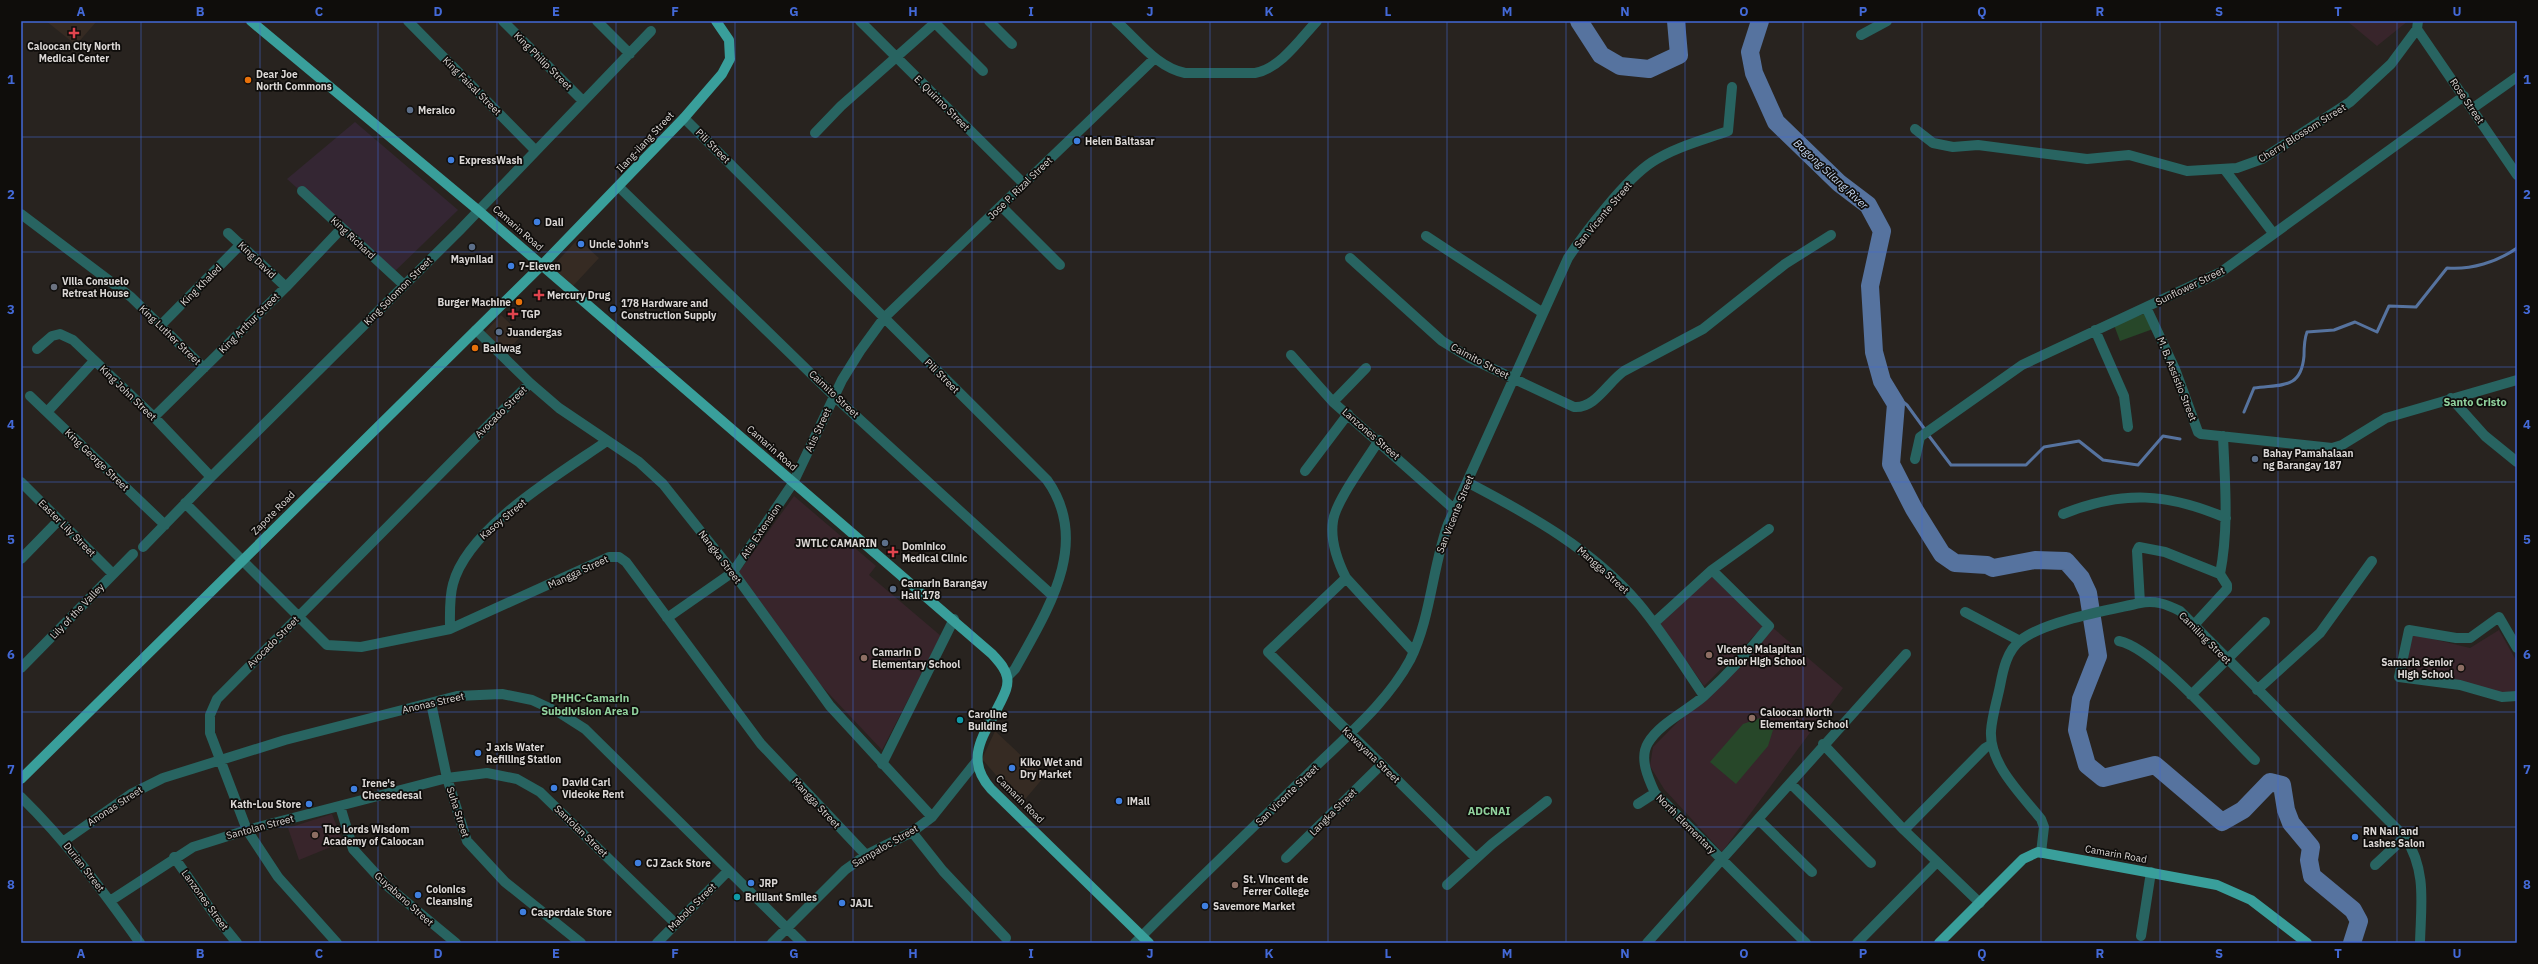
<svg xmlns="http://www.w3.org/2000/svg" width="2538" height="964" viewBox="0 0 2538 964" font-family="'IBM Plex Sans',sans-serif">
  <style>
    .built { fill: #362b23 }
    .industrial { fill: #342633 }
    .education { fill: #38252b }
    .green { fill: #274729 }
    .lines { fill: none; stroke-linecap: round; stroke-linejoin: round }
    .stream { stroke: #56739f; stroke-width: 3 }
    .river { stroke: #56739f; stroke-width: 18 }
    .minor { stroke: #286461; stroke-width: 10 }
    .major { stroke: #399f9b; stroke-width: 10 }
    .grid { fill: none; stroke: #4369d7; stroke-width: 1; stroke-opacity: 0.55 }
    .health-dot { fill: #e0444e; stroke: #0f0d0b; stroke-width: 1.5 }
    .food-dot { fill: #e8710a; stroke: #0f0d0b; stroke-width: 1.5 }
    .service-dot { fill: #5c6f8a; stroke: #0f0d0b; stroke-width: 1.5 }
    .shop-dot { fill: #3f7fe0; stroke: #0f0d0b; stroke-width: 1.5 }
    .worship-dot { fill: #6b7280; stroke: #0f0d0b; stroke-width: 1.5 }
    .education-dot { fill: #8d6e63; stroke: #0f0d0b; stroke-width: 1.5 }
    .culture-dot { fill: #0f9aa8; stroke: #0f0d0b; stroke-width: 1.5 }
    .labels { text-anchor: middle; dominant-baseline: central; stroke-width: 3.5; stroke-linejoin: round; paint-order: stroke }
    .poi-label { font-size: 10px; font-weight: bold; fill: #dbd7d5; stroke: #0f0d0b; text-anchor: start }
    .street-label { font-size: 10px; fill: #dbd7d5; stroke: #0f0d0b }
    .water-label { font-size: 11px; font-style: italic; fill: #c6d9f4; stroke: #0f0d0b }
    .neighbourhood-label { font-size: 11px; font-weight: bold; fill: #91d29d; stroke: #0f0d0b }
    .neatline { fill: none; stroke: #4369d7; stroke-width: 1.5 }
    .grid-label { font-size: 13px; text-anchor: middle; font-weight: bold; fill: #4369d7 }
  </style>
  <rect width="100%" height="100%" fill="#28231f"/>
  <path class="built" d="M46 21H97L76 45Z
    M578 239 599 258 573 286 552 267Z
    M501 315 522 335 505 353 484 333Z
    M995 731 1044 777 1021 804 982 759Z"/>
  <path class="industrial" d="M355 122 458 210 393 273 287 179Z"/>
  <path class="education" d="M2347 21H2408L2377 46Z
    M794 496 876 566 869 575 941 636 882 750 815 679 763 609 739 572Z
    M1712 571 1767 623 1704 686 1660 624Z
    M1772 627 1843 688 1722 852 1664 789 1650 766 1653 747Z
    M2499 630 2517 662V693L2501 696 2405 674 2412 634 2470 648Z
    M332 814 343 842 299 860 288 828Z"/>
  <path class="green" d="M2146 313 2153 329 2120 341 2114 325Z
    M1760 718 1773 730 1768 746 1736 784 1710 762 1743 724Z"/>
  <g class="lines">
    <path class="stream" d="M1886 388 1907 405 1926 431
      M2244 412 2254 388C2281 384 2301 390 2304 356 2304 347 2304 340 2307 332L2334 330 2355 322 2377 332 2389 306 2416 307 2447 268C2471 270 2497 262 2517 248
      M1929 436 1951 465H2026L2044 447 2079 441 2103 460 2138 465 2163 436 2180 439"/>
    <path class="river" d="M1579 21 1601 55 1620 66 1649 69 1679 55 1676 21
      M1760 21 1750 52 1754 73 1776 122 1839 183 1868 205 1882 231 1870 286 1874 352 1882 381 1896 404 1891 464 1914 509 1942 554 1955 563 1987 565 1993 568 2035 560 2066 561 2081 578 2088 593 2098 656 2081 699 2077 730 2087 765 2103 778 2155 765 2222 822 2243 810 2270 782 2282 785 2286 810 2291 823 2311 847 2309 860 2312 876 2353 910 2359 921 2352 943"/>
    <path class="minor" d="M408 21 536 151
      M503 21 583 101
      M597 21 630 54
      M860 21 1024 184
      M989 21 1012 44
      M1116 21C1138 40 1156 67 1185 73H1255C1280 69 1301 38 1317 21
      M935 23 983 71
      M2417 29 2517 175
      M1861 35 1887 21
      M2473 108 2517 77
      M684 118 1047 480C1092 543 1047 611 1015 669L1007 677
      M1915 129 1933 143 1953 147 1978 145 2087 159 2129 155 2187 171 2237 168 2262 159 2350 102 2391 64 2417 29 2418 21
      M815 133 841 106 937 21
      M2225 170 2273 233
      M619 187 834 396 1053 596
      M302 191 404 285
      M1001 206 1060 265
      M21 214 131 297 204 368
      M228 233 286 287
      M1426 236 1543 313
      M1350 258 1442 341 1470 358 1574 407C1595 409 1608 382 1624 371L1703 329 1785 264 1831 235
      M2146 307 2175 369 2198 432 2201 434 2332 448 2342 445 2386 418 2517 380
      M161 325 241 244
      M476 330 530 383 559 408 639 462 663 484 733 572 830 706 932 817
      M2095 330 2124 396 2128 427
      M37 349 52 336 60 334 73 340 154 417 211 477
      M1291 355 1333 402 1455 510
      M30 396 165 525
      M2451 398 2485 436 2517 462
      M1333 402 1366 368
      M47 412 94 361
      M154 417 286 287 342 228
      M1379 440C1367 460 1336 500 1333 521 1330 540 1338 562 1346 578L1413 651
      M1915 459 1920 437 2022 365 2221 272 2464 96
      M1305 471 1348 414
      M21 482 113 574
      M1467 482C1530 515 1592 549 1639 604 1663 633 1683 665 1704 696
      M185 503 327 645 361 647 450 629 609 557H619L626 562 761 744 866 855
      M2063 514C2123 490 2168 493 2226 518
      M143 547 211 477 459 231 651 31
      M21 559 59 520
      M1712 570 1769 626C1750 650 1727 675 1704 696 1687 711 1660 723 1648 743 1639 758 1648 778 1655 793L1806 943
      M1346 578 1268 652 1476 858
      M2140 603 2137 551 2139 547 2165 552 2220 574C2229 528 2225 483 2223 436
      M1965 612 2020 641
      M667 618 733 572 793 483 842 380 860 351 884 318 1155 58
      M1654 623 1712 570 1769 529
      M2194 625 2227 589V585L2220 574
      M450 629C450 614 449 598 453 584 468 527 561 473 607 441
      M2119 641C2156 649 2225 731 2255 760
      M2517 648 2499 617 2470 638H2456L2409 630 2399 677 2460 685 2502 697 2517 696
      M21 668 133 554
      M2257 690 2320 633 2372 561
      M2191 695 2265 622
      M431 703 447 778 467 841 505 882 581 943
      M1823 744 1904 830 1980 903
      M882 764 954 619
      M1791 784 1871 863
      M21 797C67 842 103 891 140 943
      M1638 804 1655 793
      M340 806 353 849 386 885 456 943
      M1759 820 1812 872
      M1904 830 1985 748 1992 744
      M912 832 943 871 1006 938
      M64 841 131 794 163 778 285 740 457 696 502 694 532 700 560 713 585 729 802 943
      M2041 853 2044 827 2041 819C2022 795 1989 764 1991 731 1992 716 1997 701 2000 686 2003 670 2007 650 2021 640 2045 621 2109 610 2140 603 2155 600 2166 604 2180 611L2405 837C2427 871 2421 904 2420 943
      M174 857 216 917 237 943
      M1286 858 1381 765
      M2375 865 2405 837
      M1447 885 1492 844 1547 801
      M110 901 193 847 247 830 447 778 487 773 517 779 540 792 676 924
      M2141 936 2151 872
      M337 943 278 877 247 830 210 733V715L217 699 530 383
      M657 943 727 872
      M772 943 845 870 866 855 912 832 932 817 976 762
      M1135 943C1194 883 1256 825 1316 766 1349 734 1388 701 1410 660 1431 618 1432 568 1448 524L1568 258C1585 232 1626 179 1652 162 1675 147 1703 140 1728 131L1732 87
      M1647 943 1906 654
      M1857 943 1937 862"/>
    <path class="major" d="M251 21 479 211 992 654C998 661 1005 667 1007 677 1009 686 1004 695 1000 703 985 734 963 758 991 789L1149 943
      M21 779 542 265 684 118 722 74 730 59 729 40 716 21
      M1939 943 2023 859 2038 852 2217 885 2251 900 2307 943"/>
  </g>
  <path class="grid" d="M141 21V943M260 21V943M378 21V943M497 21V943M616 21V943M735 21V943M853 21V943M972 21V943M1091 21V943M1210 21V943M1328 21V943M1447 21V943M1566 21V943M1685 21V943M1803 21V943M1922 21V943M2041 21V943M2160 21V943M2278 21V943M2397 21V943M21 137H2517M21 252H2517M21 367H2517M21 482H2517M21 597H2517M21 712H2517M21 827H2517"/>
  <g class="health-dot">
    <path d="M72 27h4v4h4v4h-4v4h-4v-4h-4v-4h4z"/>
    <path d="M537 289h4v4h4v4h-4v4h-4v-4h-4v-4h4z"/>
    <path d="M511 308h4v4h4v4h-4v4h-4v-4h-4v-4h4z"/>
    <path d="M891 546h4v4h4v4h-4v4h-4v-4h-4v-4h4z"/>
  </g>
  <g class="food-dot">
    <circle cx="248" cy="80" r="4"/>
    <circle cx="519" cy="302" r="4"/>
    <circle cx="475" cy="348" r="4"/>
  </g>
  <g class="service-dot">
    <circle cx="410" cy="110" r="4"/>
    <circle cx="472" cy="247" r="4"/>
    <circle cx="499" cy="332" r="4"/>
    <circle cx="2255" cy="459" r="4"/>
    <circle cx="885" cy="543" r="4"/>
    <circle cx="893" cy="589" r="4"/>
  </g>
  <g class="shop-dot">
    <circle cx="1077" cy="141" r="4"/>
    <circle cx="451" cy="160" r="4"/>
    <circle cx="537" cy="222" r="4"/>
    <circle cx="581" cy="244" r="4"/>
    <circle cx="511" cy="266" r="4"/>
    <circle cx="613" cy="309" r="4"/>
    <circle cx="478" cy="753" r="4"/>
    <circle cx="1012" cy="768" r="4"/>
    <circle cx="554" cy="788" r="4"/>
    <circle cx="354" cy="789" r="4"/>
    <circle cx="1119" cy="801" r="4"/>
    <circle cx="309" cy="804" r="4"/>
    <circle cx="2355" cy="837" r="4"/>
    <circle cx="638" cy="863" r="4"/>
    <circle cx="751" cy="883" r="4"/>
    <circle cx="418" cy="895" r="4"/>
    <circle cx="842" cy="903" r="4"/>
    <circle cx="1205" cy="906" r="4"/>
    <circle cx="523" cy="912" r="4"/>
  </g>
  <circle class="worship-dot" cx="54" cy="287" r="4"/>
  <g class="education-dot">
    <circle cx="1709" cy="655" r="4"/>
    <circle cx="864" cy="658" r="4"/>
    <circle cx="2461" cy="668" r="4"/>
    <circle cx="1752" cy="718" r="4"/>
    <circle cx="315" cy="835" r="4"/>
    <circle cx="1235" cy="885" r="4"/>
  </g>
  <g class="culture-dot">
    <circle cx="960" cy="720" r="4"/>
    <circle cx="737" cy="897" r="4"/>
  </g>
  <g class="labels">
    <g class="poi-label">
      <text x="74" y="46" text-anchor="middle">Caloocan City North<tspan x="74" dy="12">Medical Center</tspan></text>
      <text x="256" y="74">Dear Joe<tspan x="256" dy="12">North Commons</tspan></text>
      <text x="418" y="110">Meralco</text>
      <text x="1085" y="141">Helen Baltasar</text>
      <text x="459" y="160">ExpressWash</text>
      <text x="545" y="222">Dali</text>
      <text x="589" y="244">Uncle John's</text>
      <text x="472" y="259" text-anchor="middle">Maynilad</text>
      <text x="519" y="266">7-Eleven</text>
      <text x="62" y="281">Villa Consuelo<tspan x="62" dy="12">Retreat House</tspan></text>
      <text x="547" y="295">Mercury Drug</text>
      <text x="511" y="302" text-anchor="end">Burger Machine</text>
      <text x="621" y="303">178 Hardware and<tspan x="621" dy="12">Construction Supply</tspan></text>
      <text x="521" y="314">TGP</text>
      <text x="507" y="332">Juandergas</text>
      <text x="483" y="348">Baliwag</text>
      <text x="2263" y="453">Bahay Pamahalaan<tspan x="2263" dy="12">ng Barangay 187</tspan></text>
      <text x="877" y="543" text-anchor="end">JWTLC CAMARIN</text>
      <text x="902" y="546">Dominico<tspan x="902" dy="12">Medical Clinic</tspan></text>
      <text x="901" y="583">Camarin Barangay<tspan x="901" dy="12">Hall 178</tspan></text>
      <text x="1717" y="649">Vicente Malapitan<tspan x="1717" dy="12">Senior High School</tspan></text>
      <text x="872" y="652">Camarin D<tspan x="872" dy="12">Elementary School</tspan></text>
      <text x="2453" y="662" text-anchor="end">Samaria Senior<tspan x="2453" dy="12">High School</tspan></text>
      <text x="1760" y="712">Caloocan North<tspan x="1760" dy="12">Elementary School</tspan></text>
      <text x="968" y="714">Caroline<tspan x="968" dy="12">Building</tspan></text>
      <text x="486" y="747">J axis Water<tspan x="486" dy="12">Refilling Station</tspan></text>
      <text x="1020" y="762">Kiko Wet and<tspan x="1020" dy="12">Dry Market</tspan></text>
      <text x="562" y="782">David Carl<tspan x="562" dy="12">Videoke Rent</tspan></text>
      <text x="362" y="783">Irene's<tspan x="362" dy="12">Cheesedesal</tspan></text>
      <text x="1127" y="801">iMall</text>
      <text x="301" y="804" text-anchor="end">Kath-Lou Store</text>
      <text x="323" y="829">The Lords Wisdom<tspan x="323" dy="12">Academy of Caloocan</tspan></text>
      <text x="2363" y="831">RN Nail and<tspan x="2363" dy="12">Lashes Salon</tspan></text>
      <text x="646" y="863">CJ Zack Store</text>
      <text x="1243" y="879">St. Vincent de<tspan x="1243" dy="12">Ferrer College</tspan></text>
      <text x="759" y="883">JRP</text>
      <text x="426" y="889">Colonics<tspan x="426" dy="12">Cleansing</tspan></text>
      <text x="745" y="897">Brilliant Smiles</text>
      <text x="850" y="903">JAJL</text>
      <text x="1213" y="906">Savemore Market</text>
      <text x="531" y="912">Casperdale Store</text>
    </g>
    <g class="street-label">
      <text transform="translate(543 61) rotate(45)">King Philip Street</text>
      <text transform="translate(472 86) rotate(45)">King Faisal Street</text>
      <text transform="translate(2467 101) rotate(56)">Rose Street</text>
      <text transform="translate(942 103) rotate(45)">E. Quirino Street</text>
      <text transform="translate(2302 133) rotate(-32)">Cherry Blossom Street</text>
      <text transform="translate(645 142) rotate(-47)">Ilang-ilang Street</text>
      <text transform="translate(713 146) rotate(45)">Pili Street</text>
      <text transform="translate(1020 188) rotate(-44)">Jose P. Rizal Street</text>
      <text transform="translate(1603 215) rotate(-50)">San Vicente Street</text>
      <text transform="translate(518 228) rotate(41)">Camarin Road</text>
      <text transform="translate(353 238) rotate(43)">King Richard</text>
      <text transform="translate(257 260) rotate(44)">King David</text>
      <text transform="translate(201 285) rotate(-45)">King Khaled</text>
      <text transform="translate(2190 286) rotate(-26)">Sunflower Street</text>
      <text transform="translate(398 291) rotate(-45)">King Solomon Street</text>
      <text transform="translate(249 323) rotate(-45)">King Arthur Street</text>
      <text transform="translate(170 335) rotate(44)">King Luther Street</text>
      <text transform="translate(1480 361) rotate(28)">Caimito Street</text>
      <text transform="translate(942 376) rotate(45)">Pili Street</text>
      <text transform="translate(2177 379) rotate(68)">M. B. Assistio Street</text>
      <text transform="translate(128 393) rotate(44)">King John Street</text>
      <text transform="translate(834 394) rotate(43)">Caimito Street</text>
      <text transform="translate(501 412) rotate(-45)">Avocado Street</text>
      <text transform="translate(818 430) rotate(-65)">Atis Street</text>
      <text transform="translate(1371 434) rotate(41)">Lanzones Street</text>
      <text transform="translate(772 448) rotate(41)">Camarin Road</text>
      <text transform="translate(97 460) rotate(44)">King George Street</text>
      <text transform="translate(273 513) rotate(-45)">Zapote Road</text>
      <text transform="translate(1455 514) rotate(-68)">San Vicente Street</text>
      <text transform="translate(503 519) rotate(-40)">Kasoy Street</text>
      <text transform="translate(67 528) rotate(45)">Easter Lily Street</text>
      <text transform="translate(761 531) rotate(-56)">Atis Extension</text>
      <text transform="translate(720 557) rotate(53)">Nangka Street</text>
      <text transform="translate(1603 570) rotate(42)">Mangga Street</text>
      <text transform="translate(578 572) rotate(-25)">Mangga Street</text>
      <text transform="translate(77 611) rotate(-46)">Lily of the Valley</text>
      <text transform="translate(2205 638) rotate(45)">Camiling Street</text>
      <text transform="translate(273 642) rotate(-45)">Avocado Street</text>
      <text transform="translate(433 703) rotate(-13)">Anonas Street</text>
      <text transform="translate(1371 755) rotate(44)">Kawayana Street</text>
      <text transform="translate(1287 795) rotate(-44)">San Vicente Street</text>
      <text transform="translate(1020 799) rotate(45)">Camarin Road</text>
      <text transform="translate(816 803) rotate(47)">Mangga Street</text>
      <text transform="translate(115 806) rotate(-33)">Anonas Street</text>
      <text transform="translate(458 812) rotate(72)">Suha Street</text>
      <text transform="translate(1333 812) rotate(-45)">Langka Street</text>
      <text transform="translate(1686 824) rotate(45)">North Elementary</text>
      <text transform="translate(260 827) rotate(-15)">Santolan Street</text>
      <text transform="translate(581 831) rotate(44)">Santolan Street</text>
      <text transform="translate(885 846) rotate(-30)">Sampaloc Street</text>
      <text transform="translate(2116 854) rotate(10)">Camarin Road</text>
      <text transform="translate(84 867) rotate(52)">Durian Street</text>
      <text transform="translate(404 899) rotate(42)">Guyabano Street</text>
      <text transform="translate(205 900) rotate(54)">Lanzones Street</text>
      <text transform="translate(692 907) rotate(-45)">Mabolo Street</text>
    </g>
    <g class="water-label">
      <text transform="translate(1831 174) rotate(43)">Bagong Silang River</text>
    </g>
    <g class="neighbourhood-label">
      <text x="2475" y="402">Santo Cristo</text>
      <text x="590" y="698">PHHC-Camarin<tspan x="590" dy="13">Subdivision Area D</tspan></text>
      <text x="1489" y="811">ADCNAI</text>
    </g>
  </g>
  <rect width="2538" height="964" fill="none" stroke="#0f0d0b" stroke-width="44"/>
  <rect x="22" y="22" width="2494" height="920" class="neatline"/>
  <g class="grid-label">
    <text x="81" y="16">A</text>
    <text x="200" y="16">B</text>
    <text x="319" y="16">C</text>
    <text x="438" y="16">D</text>
    <text x="556" y="16">E</text>
    <text x="675" y="16">F</text>
    <text x="794" y="16">G</text>
    <text x="913" y="16">H</text>
    <text x="1031" y="16">I</text>
    <text x="1150" y="16">J</text>
    <text x="1269" y="16">K</text>
    <text x="1388" y="16">L</text>
    <text x="1507" y="16">M</text>
    <text x="1625" y="16">N</text>
    <text x="1744" y="16">O</text>
    <text x="1863" y="16">P</text>
    <text x="1982" y="16">Q</text>
    <text x="2100" y="16">R</text>
    <text x="2219" y="16">S</text>
    <text x="2338" y="16">T</text>
    <text x="2457" y="16">U</text>
    <text x="11" y="84">1</text>
    <text x="2527" y="84">1</text>
    <text x="11" y="199">2</text>
    <text x="2527" y="199">2</text>
    <text x="11" y="314">3</text>
    <text x="2527" y="314">3</text>
    <text x="11" y="429">4</text>
    <text x="2527" y="429">4</text>
    <text x="11" y="544">5</text>
    <text x="2527" y="544">5</text>
    <text x="11" y="659">6</text>
    <text x="2527" y="659">6</text>
    <text x="11" y="774">7</text>
    <text x="2527" y="774">7</text>
    <text x="11" y="889">8</text>
    <text x="2527" y="889">8</text>
    <text x="81" y="958">A</text>
    <text x="200" y="958">B</text>
    <text x="319" y="958">C</text>
    <text x="438" y="958">D</text>
    <text x="556" y="958">E</text>
    <text x="675" y="958">F</text>
    <text x="794" y="958">G</text>
    <text x="913" y="958">H</text>
    <text x="1031" y="958">I</text>
    <text x="1150" y="958">J</text>
    <text x="1269" y="958">K</text>
    <text x="1388" y="958">L</text>
    <text x="1507" y="958">M</text>
    <text x="1625" y="958">N</text>
    <text x="1744" y="958">O</text>
    <text x="1863" y="958">P</text>
    <text x="1982" y="958">Q</text>
    <text x="2100" y="958">R</text>
    <text x="2219" y="958">S</text>
    <text x="2338" y="958">T</text>
    <text x="2457" y="958">U</text>
  </g>
</svg>
